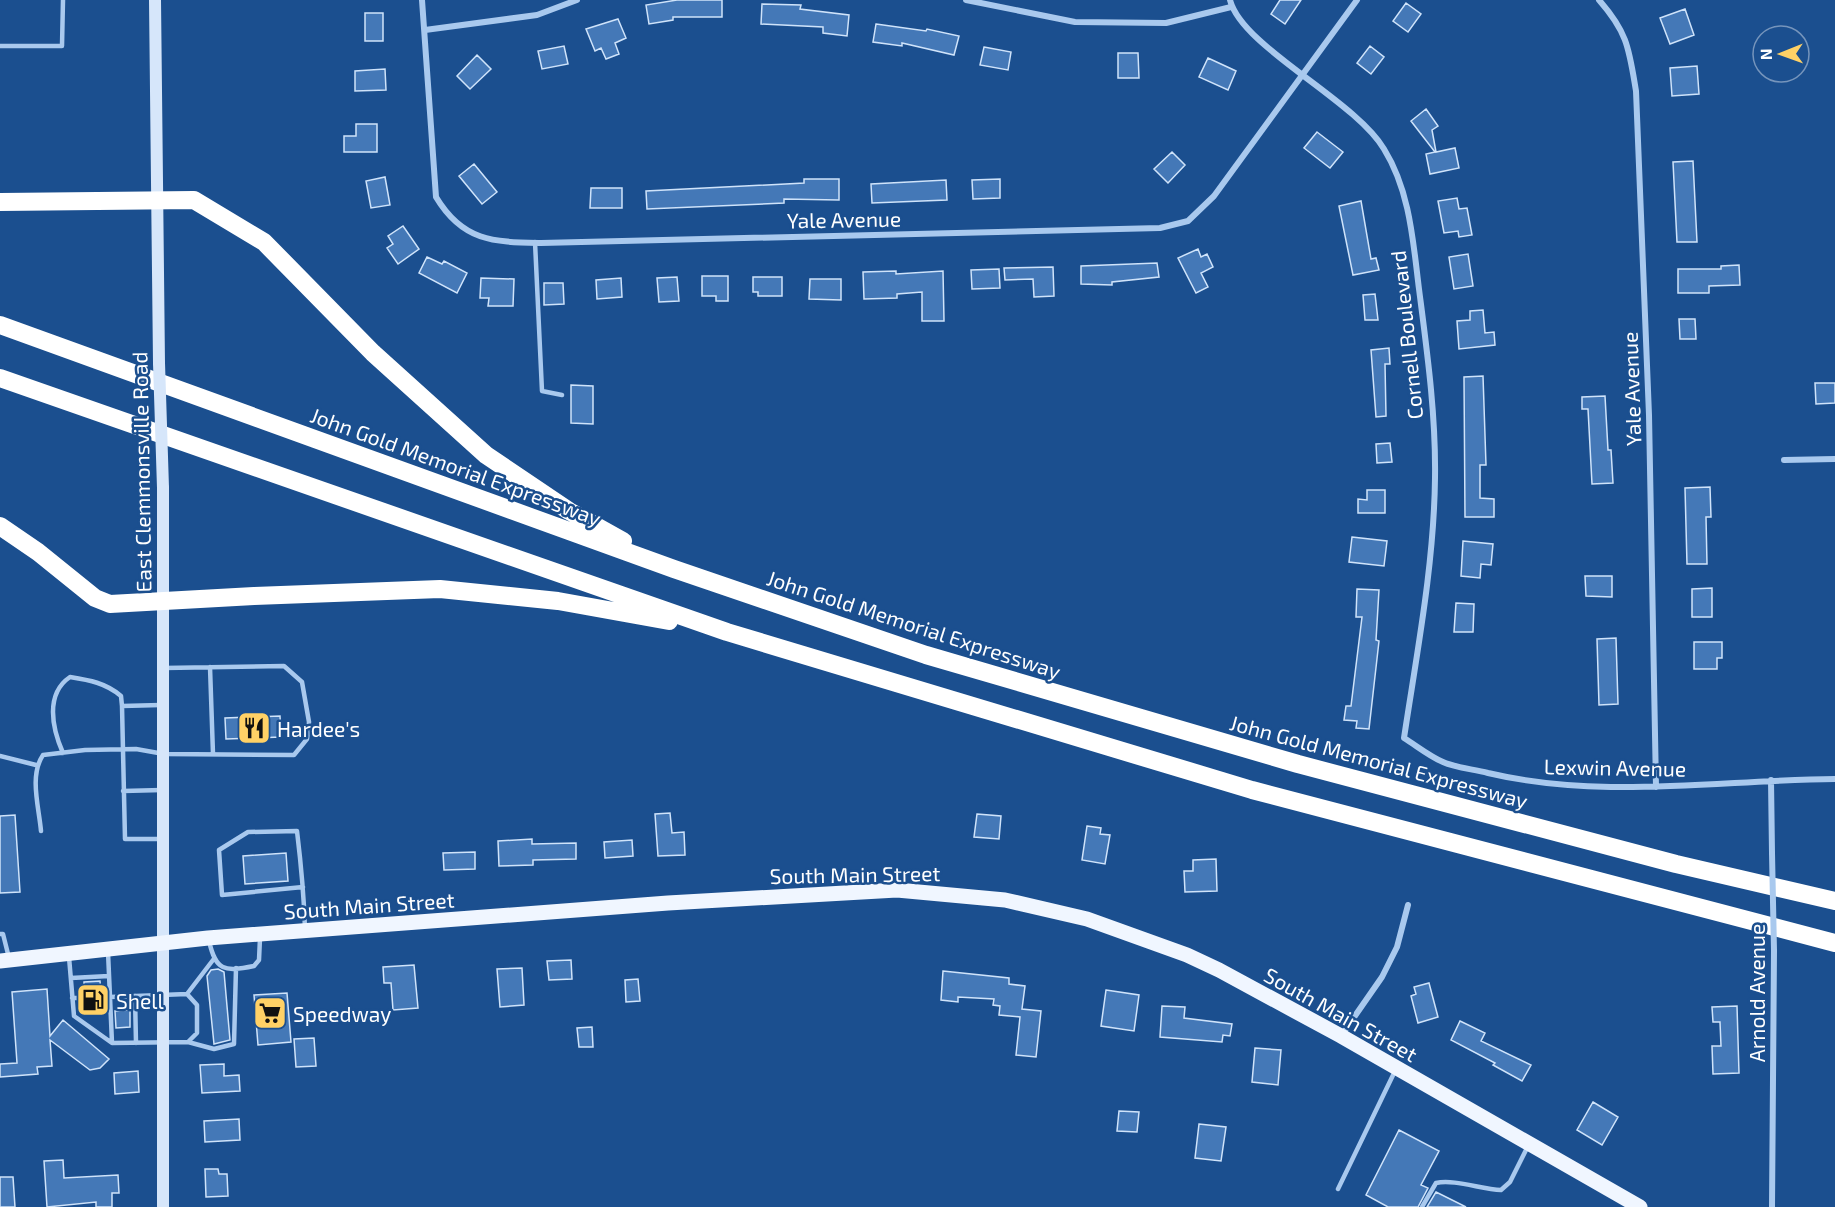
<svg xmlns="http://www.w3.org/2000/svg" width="1835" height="1207" viewBox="0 0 1835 1207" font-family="'Exo 2',sans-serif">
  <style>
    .building { fill: #4478b7; stroke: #cfe3fa; stroke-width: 1.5 }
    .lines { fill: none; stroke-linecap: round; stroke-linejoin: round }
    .lane { stroke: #a9c9ee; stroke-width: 4.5 }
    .street { stroke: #a9c9ee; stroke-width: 6 }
    .secondary { stroke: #d6e6fa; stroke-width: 12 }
    .primary { stroke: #f0f6ff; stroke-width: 15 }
    .highway { stroke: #fff; stroke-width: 18 }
    .street-bridge { stroke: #a9c9ee; stroke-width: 6 }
    .secondary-bridge { stroke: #d6e6fa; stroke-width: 12 }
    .labels { text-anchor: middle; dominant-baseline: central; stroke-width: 5; stroke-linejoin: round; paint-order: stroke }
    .street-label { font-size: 21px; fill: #fff; stroke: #1b4f8f }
    .poi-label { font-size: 21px; fill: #fff; stroke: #1b4f8f; text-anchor: start }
  </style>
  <rect width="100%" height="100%" fill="#1b4f8f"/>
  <path class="building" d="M677 0H722V17H673V20L649 24 646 5Z
    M1280 0H1301L1285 24 1271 14Z
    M1406 3 1421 14 1408 32 1393 21Z
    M762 4 801 5 800 9 849 15 847 36 823 33V27L761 24Z
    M1685 9 1694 35 1670 44 1660 18Z
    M365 13H383V41H365Z
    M618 19 626 38 615 43 619 54 606 59 601 48 595 51 586 29Z
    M876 24 926 31 927 29 959 36 954 55 902 43V46L873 42Z
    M564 46 568 64 542 69 538 51Z
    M1370 46 1384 57 1371 74 1357 63Z
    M984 47 1011 52 1008 70 980 65Z
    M1118 53H1138L1139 78H1118Z
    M477 55 491 69 470 89 457 76Z
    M1208 58 1236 71 1228 90 1199 77Z
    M1697 66 1699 94 1672 96 1670 68Z
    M385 69 386 90 355 91V71Z
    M1426 109 1438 126 1432 130 1436 152 1455 148 1459 168 1430 174 1426 154 1435 152 1411 121Z
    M356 124H377V152H344V136H356Z
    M1317 132 1343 152 1330 168 1304 148Z
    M1172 152 1185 165 1168 183 1154 169Z
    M1693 161 1697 242H1677L1673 162Z
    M474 164 497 192 482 204 459 176Z
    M385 177 390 205 371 208 366 181Z
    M804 179H839V200L784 199V203L647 209 646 191 804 183Z
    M1000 179V198L973 199 972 180Z
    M946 180 947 200 872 203 871 184Z
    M591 188H622V208H590Z
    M1457 198 1459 209 1467 208 1472 235 1459 237 1458 231 1444 233 1438 201Z
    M1361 201 1371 259 1376 258 1379 270 1353 275 1339 206Z
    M403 226 419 249 398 264 387 248 393 244 388 236Z
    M1198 249 1201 257 1207 254 1213 267 1201 273 1208 287 1196 293 1178 258Z
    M1468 254 1473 286 1454 289 1449 257Z
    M427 257 442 264 444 261 467 273 457 293 419 273Z
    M1157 263 1159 277 1112 282V285L1081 284V266Z
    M1739 265 1740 285 1709 286V293H1678V269H1721V266Z
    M1053 267 1054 296 1034 297 1033 279 1005 280 1004 268Z
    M999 269 1000 288 972 289 971 270Z
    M896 271V274L943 271 944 321H922V292L897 294V298L864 299 863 272Z
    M702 276H728V301H716V296H702Z
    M677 277 679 301 659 302 657 278Z
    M753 277H782V296H758V292H753Z
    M481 278 514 279 513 306H488L489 298H480Z
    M621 278 622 297 597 299 596 280Z
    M810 279H841V300L809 299Z
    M544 283H563L564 304 544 305Z
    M1375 294 1378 320H1365L1363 295Z
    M1483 310 1485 333 1494 332 1495 345 1459 349 1457 321 1470 320V311Z
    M1679 319H1695L1696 339H1680Z
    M1389 348 1390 364H1385L1386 416 1376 417 1371 350Z
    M1483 376 1486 465H1480V498L1494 499V517H1465L1464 377Z
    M1815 383H1835V403L1816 404Z
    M571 385 593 386V424L571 423Z
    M1605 396 1608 450H1611L1613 483 1592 484 1588 409H1582V397Z
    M1390 443 1392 462 1377 463 1376 444Z
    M1710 487 1711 517H1706L1707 564H1687L1685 488Z
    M1367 490H1385V513H1358V499L1367 500Z
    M1352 537 1387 541 1384 566 1349 562Z
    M1463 541 1493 544 1491 565 1481 564 1480 578 1461 576Z
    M1585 576H1612V597L1586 596Z
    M1712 588V617H1692V589Z
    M1357 589 1379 590 1376 640 1379 641 1369 729 1356 728 1357 721 1344 720 1346 706H1351L1362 617H1356Z
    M1456 603 1474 604 1473 632H1454Z
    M1616 638 1618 704 1599 705 1597 639Z
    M1694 642H1722V658H1717V669H1694Z
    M280 716 281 737 226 739 225 718Z
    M670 813 672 833 684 832 685 855 658 856 655 814Z
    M977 814 1001 816 999 839 974 837Z
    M15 815 20 892 0 893V816Z
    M1087 826 1101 828 1100 834 1110 835 1105 864 1082 860Z
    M532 839V844L576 843V859L533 860V865L499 866 498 841Z
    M632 840 633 856 605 858 604 842Z
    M475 852V869L444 870 443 853Z
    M286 853 288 881 245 884 243 856Z
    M1216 859 1217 891 1185 892 1184 871H1193V860Z
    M571 960 572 979 549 980 547 961Z
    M414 965 418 1008 393 1010 391 983H384L383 967Z
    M522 968 524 1005 500 1007 497 969Z
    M218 969 224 972 230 1040 214 1044 207 976 211 970Z
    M943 971 1009 978V984L1025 986 1022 1009 1041 1011 1036 1057 1016 1055 1020 1017 999 1015 1000 1006 993 1005 994 999 958 997V1002L941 1000Z
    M638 979 640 1001 626 1002 625 980Z
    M100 981 101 994 97 998 101 1002V1014H85L84 1002 88 997 84 994V982Z
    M1429 983 1438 1017 1418 1023 1411 996 1416 994 1414 987Z
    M47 989 50 1036 63 1020 109 1059 100 1068 90 1070 50 1040 52 1066 37 1067 38 1074 0 1077V1064L17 1063 12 992Z
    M1106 990 1139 995 1134 1031 1101 1026Z
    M287 993 291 1042 258 1045 254 995Z
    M1162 1006 1185 1007 1184 1018 1232 1024 1230 1036 1223 1035 1222 1042 1160 1037Z
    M1737 1006 1739 1073 1713 1074 1712 1046H1721L1720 1022H1713L1712 1007Z
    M130 1010V1027L116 1028 115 1011Z
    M1460 1021 1485 1033 1481 1041 1531 1065 1522 1081 1493 1065 1495 1063 1451 1040Z
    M592 1027 593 1047H579L577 1028Z
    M314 1038 316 1066 296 1067 294 1039Z
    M1255 1048 1281 1050 1278 1085 1252 1082Z
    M224 1064V1076L239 1075 240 1091 202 1093 200 1065Z
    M138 1071 139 1092 115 1094 114 1073Z
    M1593 1102 1618 1117 1602 1145 1577 1130Z
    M1119 1111 1139 1112 1137 1132 1117 1131Z
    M239 1119 240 1140 205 1142 204 1121Z
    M1199 1124 1226 1127 1221 1161 1195 1158Z
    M1399 1130 1439 1151 1421 1185 1428 1188 1418 1207H1388L1366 1195Z
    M63 1160 64 1178 118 1175 119 1193H112V1207H96V1202L47 1207 44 1161Z
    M205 1169H218L219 1174H227L228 1196 206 1197Z
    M0 1177H13L15 1207H0Z
    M1436 1192 1466 1207H1427Z"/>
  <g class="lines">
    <path class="lane" d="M0 46H62L63 0
      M535 242 542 391 562 395
      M210 667 213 754
      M122 706 161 705
      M63 753C52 728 45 694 70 677 89 680 106 683 121 696L122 706 125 839H161
      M0 756 36 765
      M123 791 162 790
      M41 831C39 807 29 776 43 755L85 750 136 749 164 754 294 755 307 739 309 722 302 682 284 666 164 668
      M303 887 222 895 219 850 248 832 297 831C301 864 304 896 305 929
      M0 934H3L9 958
      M209 941C216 971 224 972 254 966L259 960 260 938
      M69 957 74 1016 112 1043 188 1042 197 1033V1005L187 994 110 997 112 1043
      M71 978 109 976
      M187 994 213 960
      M135 996 136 1043
      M72 998H84
      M101 998 110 997 108 952
      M188 1042 214 1049 234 1044 236 968
      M1338 1189 1395 1071
      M1422 1207 1436 1183C1454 1179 1481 1189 1501 1190L1510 1182 1528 1146"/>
    <path class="street" d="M422 0 436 197C463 242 494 242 541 243L1160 228 1188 221 1214 196 1357 0
      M966 0 1075 22 1166 23 1231 7
      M1230 0C1242 47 1354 99 1384 149 1410 191 1413 241 1419 289 1427 351 1436 415 1435 478 1434 565 1417 652 1404 738 1417 746 1429 756 1443 762 1456 768 1473 769 1488 773 1602 800 1719 780 1835 779
      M1599 0C1628 33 1629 49 1636 91L1649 415 1656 787
      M425 30 537 15 577 0
      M1784 460 1835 459
      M1771 780 1772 853
      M1341 1036 1382 977 1397 947 1408 905
      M1772 1207 1774 951"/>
    <path class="secondary" d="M155 0 159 363
      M163 488V1207"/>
    <path class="primary" d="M0 961 208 938 668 903 897 890 1005 900 1087 919 1187 955 1219 970 1341 1036 1640 1207"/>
    <path class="highway" d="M0 202 194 200 264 242 373 353 486 455 569 511 623 541
      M0 325 674 569 926 655 1298 764 1676 864 1835 901
      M0 378 727 632 1252 790 1835 943
      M0 526 38 552 95 598 110 604 254 596 440 589 558 601 669 621"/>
    <path class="street-bridge" d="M1772 853 1774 951"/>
    <path class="secondary-bridge" d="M159 363 163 488"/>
  </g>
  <defs>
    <symbol id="restaurant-square" viewBox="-11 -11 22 22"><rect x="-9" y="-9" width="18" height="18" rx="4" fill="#ffd166" stroke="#1b4f8f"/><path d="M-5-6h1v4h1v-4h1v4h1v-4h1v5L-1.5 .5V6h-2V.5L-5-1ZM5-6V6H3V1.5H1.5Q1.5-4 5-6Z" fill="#111"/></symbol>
    <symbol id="fuel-square" viewBox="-11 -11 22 22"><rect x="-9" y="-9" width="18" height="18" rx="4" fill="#ffd166" stroke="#1b4f8f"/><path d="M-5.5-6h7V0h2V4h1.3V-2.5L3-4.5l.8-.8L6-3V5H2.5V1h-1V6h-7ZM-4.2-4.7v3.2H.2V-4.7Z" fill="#111"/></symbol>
    <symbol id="supermarket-square" viewBox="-11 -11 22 22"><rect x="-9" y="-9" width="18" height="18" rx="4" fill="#ffd166" stroke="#1b4f8f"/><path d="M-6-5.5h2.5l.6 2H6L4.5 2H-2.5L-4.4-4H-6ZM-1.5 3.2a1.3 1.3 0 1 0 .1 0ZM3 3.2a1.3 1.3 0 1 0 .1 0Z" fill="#111"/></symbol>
  </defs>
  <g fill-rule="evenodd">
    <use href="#restaurant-square" x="235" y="709" width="38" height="38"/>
    <use href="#fuel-square" x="74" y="981" width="38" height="38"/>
    <use href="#supermarket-square" x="251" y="994" width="38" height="38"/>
  </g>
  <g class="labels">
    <g class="street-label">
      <text transform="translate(844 219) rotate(-1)">Yale Avenue</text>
      <text transform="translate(1406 335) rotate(-96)">Cornell Boulevard</text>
      <text transform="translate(1631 389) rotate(-92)">Yale Avenue</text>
      <text transform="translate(456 466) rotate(20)">John Gold Memorial Expressway</text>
      <text transform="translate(141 472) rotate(-91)">East Clemmonsville Road</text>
      <text transform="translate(914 624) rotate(18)">John Gold Memorial Expressway</text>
      <text transform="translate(1379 761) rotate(15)">John Gold Memorial Expressway</text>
      <text transform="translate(1615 767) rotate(1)">Lexwin Avenue</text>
      <text transform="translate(855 874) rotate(-1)">South Main Street</text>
      <text transform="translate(369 905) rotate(-4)">South Main Street</text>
      <text transform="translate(1756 993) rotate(-90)">Arnold Avenue</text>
      <text transform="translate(1341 1014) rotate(29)">South Main Street</text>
    </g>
    <g class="poi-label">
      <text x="277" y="728">Hardee's</text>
      <text x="116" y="1000">Shell</text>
      <text x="293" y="1013">Speedway</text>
    </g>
  </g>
  <g transform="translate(1781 54) rotate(269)"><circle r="28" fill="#1b4f8f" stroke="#7695bc" stroke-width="1.5"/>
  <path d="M0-4.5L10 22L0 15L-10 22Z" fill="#ffd166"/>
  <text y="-9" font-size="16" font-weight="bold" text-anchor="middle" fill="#ffffff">N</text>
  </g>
</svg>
